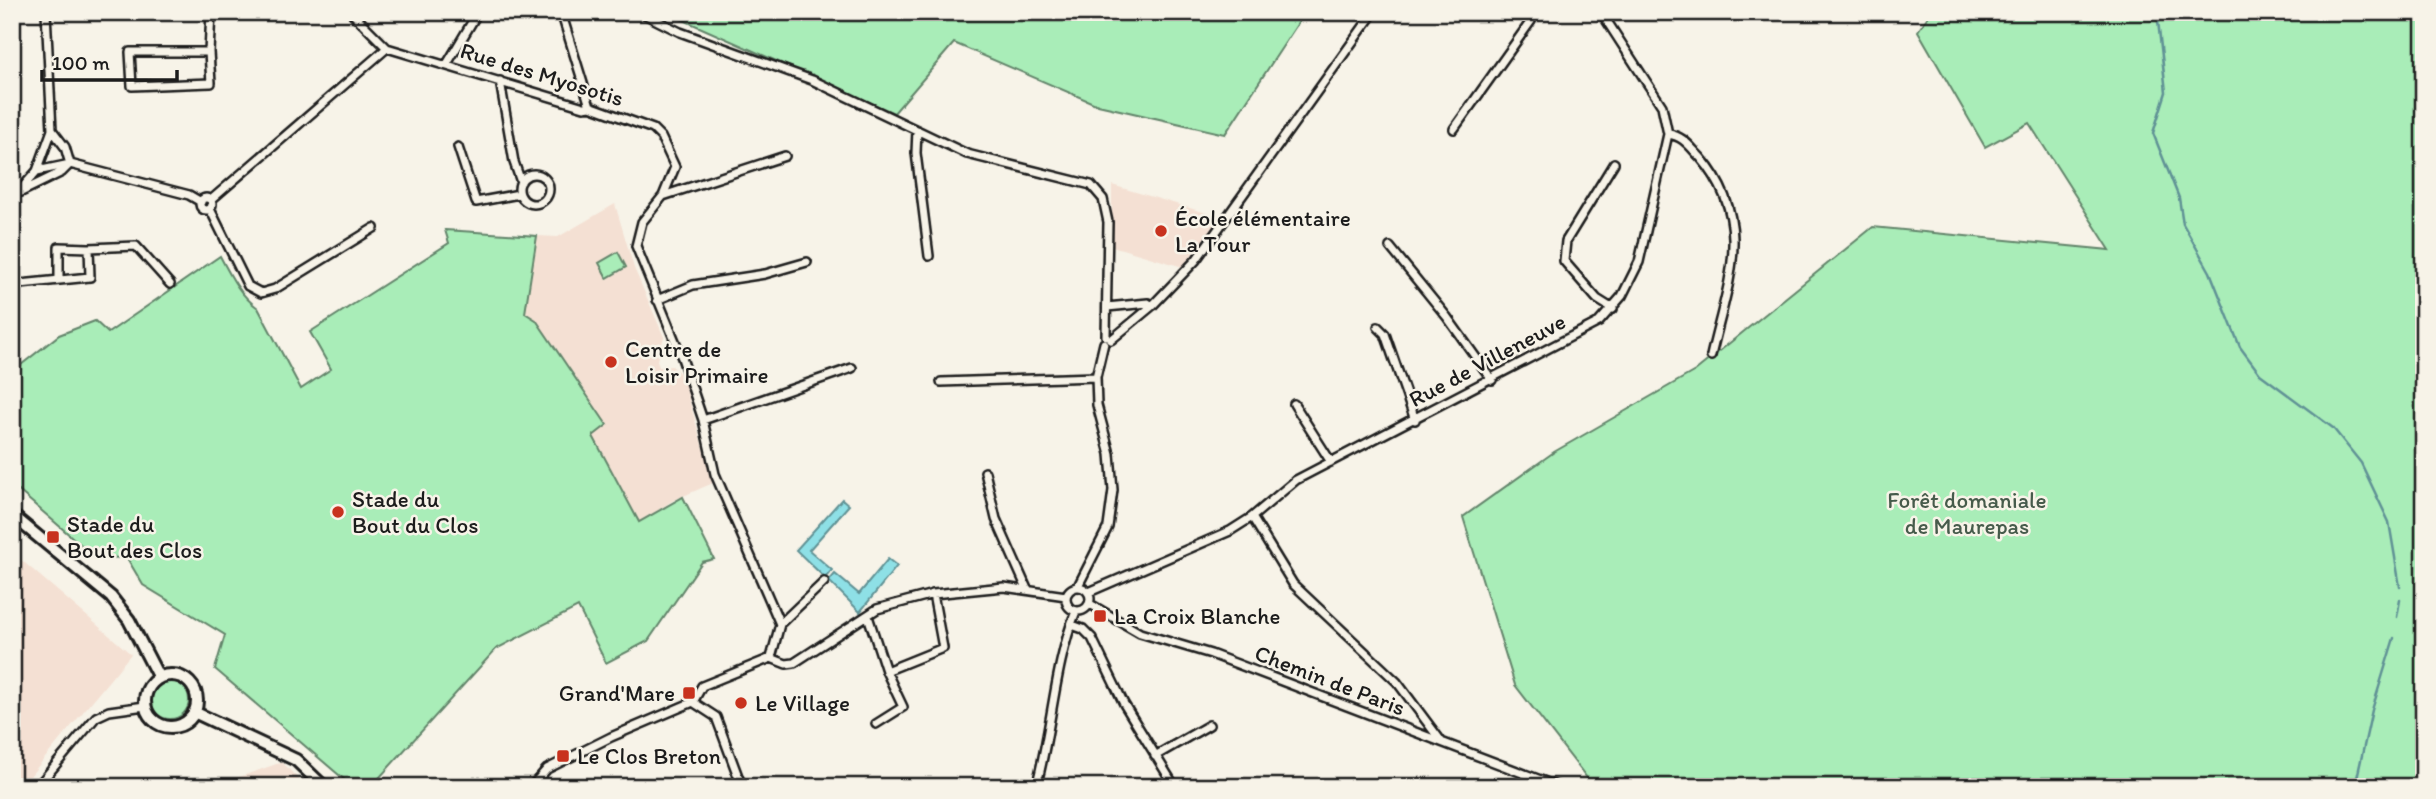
<svg xmlns="http://www.w3.org/2000/svg" width="2436" height="799" viewBox="0 0 2436 799" font-family="Itim,sans-serif">
  <style>
    .built { fill: #f4e0d3 }
    .green { fill: #a9edb8; stroke: #62846a; stroke-width: 2 }
    .water { fill: #8ee0e6; stroke: #609295; stroke-width: 2 }
    .lines { fill: none; stroke-linecap: round; stroke-linejoin: round }
    .stream { stroke: #609295; stroke-width: 2.5 }
    .street-casing { stroke: #1c1c1c; stroke-width: 12 }
    .secondary-casing { stroke: #1c1c1c; stroke-width: 16 }
    .street { stroke: #f7f3e8; stroke-width: 7 }
    .secondary { stroke: #f7f3e8; stroke-width: 10 }
    .poi-dot { fill: #c8321e; stroke: #f7f3e8; stroke-width: 2.5 }
    .labels { text-anchor: middle; dominant-baseline: central; stroke-width: 5; stroke-linejoin: round; paint-order: stroke }
    .street-label { font-size: 23px; fill: #1c1c1c; stroke: #f7f3e8 }
    .poi-label { font-size: 23px; fill: #1c1c1c; stroke: #f7f3e8; text-anchor: start }
    .park-label { font-size: 23px; fill: #465b4b; stroke: #f7f3e8 }
  </style>
  <rect width="100%" height="100%" fill="#f7f3e8"/>
  <filter id="ink" filterUnits="userSpaceOnUse"><feTurbulence type="fractalNoise" baseFrequency=".0143" numOctaves="2"/><feDisplacementMap in="SourceGraphic" scale="14" xChannelSelector="R" yChannelSelector="G"/><feConvolveMatrix kernelMatrix="1 2 1 2 8 2 1 2 1" color-interpolation-filters="sRGB"/></filter>
  <g filter="url(#ink)">
    <path class="built" d="M1112 185 1220 217 1183 267 1112 246Z
      M615 204 634 268 664 337 657 360 659 367 672 366 682 375 713 483 672 501 639 523 593 436 606 424 524 313 537 236 558 237Z
      M12 552 131 654 21 787H12Z
      M282 762 306 787H211Z"/>
    <path class="green" d="M678 12H1300L1304 14 1225 134 1098 105 954 43 894 113 679 18Z
      M1931 12H2424V787H1594L1515 685 1463 517 1554 452 1695 371 1873 227 2110 250 2029 123 1985 147 1918 31Z
      M445 230 537 236 525 313 536 320 607 425 593 436 639 522 683 497 714 559 702 562 648 641 606 663 578 607 496 649 371 787H353L215 669 225 635 143 585 127 558 95 557 12 485V372L59 335 95 321 108 333 220 256C232 279 241 296 258 308L301 389 331 369 310 332 449 243Z
      M618 252 626 267 607 278 599 263Z
      M151 700a19 19 0 1 1 38 0a19 19 0 1 1-38 0Z"/>
    <path class="water" d="M842 499 849 505 809 550 832 570 825 578 796 550Z
      M888 559 897 566 860 612 829 581 835 574 859 594Z"/>
    <g class="lines">
      <path class="stream" d="M2157 12 2166 92 2153 133 2179 198 2183 224 2210 272 2240 347 2260 374 2333 428 2361 463 2389 522 2400 587
        M2397 617 2400 600
        M2355 787 2372 710 2394 638"/>
      <defs>
        <path id="street" d="M351 12 387 48 584 107 590 106 653 129 661 137 675 167 663 196 642 222 636 246 682 358 703 420 715 474 780 624 771 658
          M561 12 590 106
          M640 12 680 32 812 80 967 154 1091 185 1103 199 1108 222 1106 336
          M1489 12H1490
          M130 52H209L211 83 132 86Z
          M209 52 211 12
          M447 64 478 12
          M500 81 514 162 521 182
          M1454 129 1531 21 1532 12
          M52 130 65 147 70 164
          M917 130 916 153 929 256
          M1668 134C1684 136 1690 147 1701 158 1756 222 1727 285 1711 356
          M458 147 476 202 519 194
          M37 171 70 164 189 195 201 202
          M519 189a15 15 0 1 1 30 0a15 15 0 1 1-30 0Z
          M21 192 62 172 70 164
          M663 196 785 156
          M200 204a6 6 0 1 1 12 0a6 6 0 1 1-12 0Z
          M12 199 37 171 52 130 46 12
          M211 200 387 48
          M210 209 248 286 261 293 275 289 374 228
          M1390 247 1447 317 1492 380
          M89 248 136 246 170 284
          M12 277 20 284 90 277 89 248 59 247V278
          M12 293 20 284
          M657 300 693 285 765 274 807 262
          M1107 307 1148 303 1152 306
          M1613 309 1597 299 1564 261 1566 241 1614 163
          M1378 327 1385 334 1415 420
          M1111 340 1152 306 1196 260 1374 12
          M941 382 1096 377
          M1294 404 1331 462
          M703 420 852 368
          M985 472 996 519 1027 589
          M1252 517 1293 584 1397 682 1441 741
          M1078 586 1108 527 1113 490 1110 454 1097 405 1096 377 1104 343
          M1066 599a12 12 0 1 1 24 0a12 12 0 1 1-24 0Z
          M1089 592 1230 531 1252 517 1296 480 1599 322 1622 296 1639 262 1668 134 1662 106 1601 12
          M1090 604 1140 633 1211 654 1559 787
          M868 616 886 671 903 707 876 724
          M780 624 824 582
          M1072 625 1083 629 1092 638 1124 704 1175 787
          M771 658 786 664 794 663 877 609 933 594 1004 587 1066 596
          M886 671 943 648 933 594
          M693 702 716 717 742 787
          M693 702 702 686 771 658
          M1155 756 1209 725
          M37 787 96 717 109 711 145 706
          M531 787 547 769 611 737 693 702
          M1036 787C1052 729 1054 667 1076 611"/>
        <path id="secondary" d="M12 515 111 597 129 620 159 678
          M145 701a26 26 0 1 1 52 0a26 26 0 1 1-52 0Z
          M194 712 296 760 324 787"/>
      </defs>
      <use href="#street" class="street-casing"/>
      <use href="#secondary" class="secondary-casing"/>
      <use href="#street" class="street"/>
      <use href="#secondary" class="secondary"/>
    </g>
  </g>
  <g class="poi-dot">
    <circle cx="1161" cy="231" r="7"/>
    <circle cx="611" cy="362" r="7"/>
    <circle cx="338" cy="512" r="7"/>
    <rect x="46" y="530" width="14" height="14" rx="3.5"/>
    <rect x="1093" y="609" width="14" height="14" rx="3.5"/>
    <rect x="682" y="686" width="14" height="14" rx="3.5"/>
    <circle cx="741" cy="703" r="7"/>
    <rect x="556" y="749" width="14" height="14" rx="3.5"/>
  </g>
  <g class="labels">
    <g class="street-label">
      <text transform="translate(542 74) rotate(17)">Rue des Myosotis</text>
      <text transform="translate(1487 360) rotate(-28)">Rue de Villeneuve</text>
      <text transform="translate(1330 680) rotate(21)">Chemin de Paris</text>
    </g>
    <g class="poi-label">
      <text x="1175" y="218">École élémentaire<tspan x="1175" dy="26">La Tour</tspan></text>
      <text x="625" y="349">Centre de<tspan x="625" dy="26">Loisir Primaire</tspan></text>
      <text x="352" y="499">Stade du<tspan x="352" dy="26">Bout du Clos</tspan></text>
      <text x="67" y="524">Stade du<tspan x="67" dy="26">Bout des Clos</tspan></text>
      <text x="1114" y="616">La Croix Blanche</text>
      <text x="675" y="693" text-anchor="end">Grand'Mare</text>
      <text x="755" y="703">Le Village</text>
      <text x="577" y="756">Le Clos Breton</text>
    </g>
    <g class="park-label">
      <text x="1967" y="500">Forêt domaniale<tspan x="1967" dy="26">de Maurepas</tspan></text>
    </g>
  </g>
  <rect width="2436" height="799" fill="none" stroke="#f7f3e8" stroke-width="42"/>
  <rect x="21" y="21" width="2394" height="757" fill="none" stroke="#1c1c1c" stroke-width="2.5" filter="url(#ink)"/>
  <path d="M42 70v10h135v-10" fill="none" stroke="#1c1c1c" stroke-width="3.5"/>
  <text x="52" y="70" font-size="21" fill="#1c1c1c" stroke="#f7f3e8" stroke-width="5" paint-order="stroke">100 m</text>
</svg>
